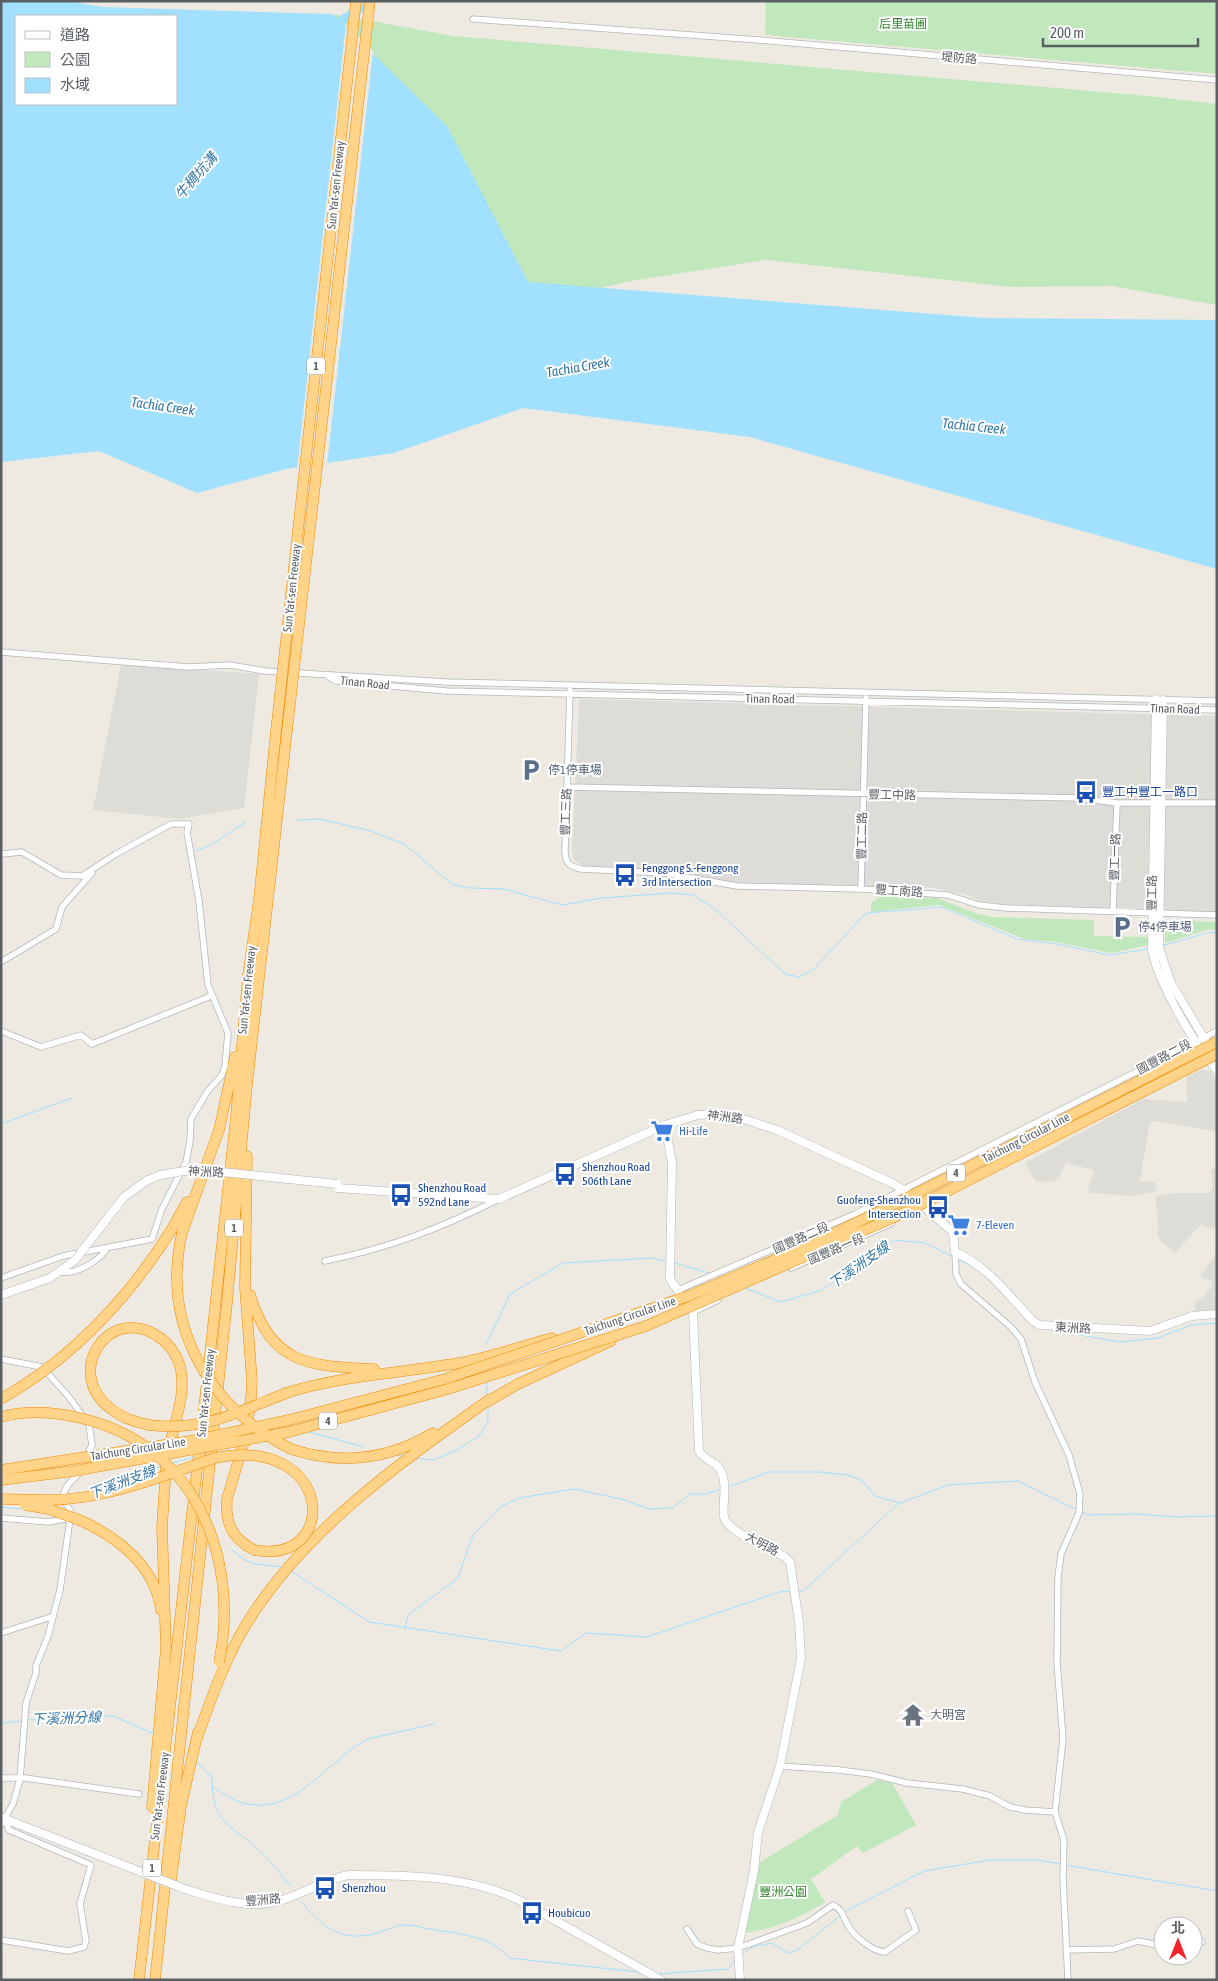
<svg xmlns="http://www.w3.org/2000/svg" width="1218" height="1981" viewBox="0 0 1218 1981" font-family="'Asap Condensed','Noto Sans TC',sans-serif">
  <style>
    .industrial { fill: #dedcd6 }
    .green { fill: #c1e7bc }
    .water { fill: #a1e0ff; fill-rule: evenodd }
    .pier { fill: #eeeae2 }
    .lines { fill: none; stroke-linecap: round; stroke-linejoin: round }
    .stream { stroke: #a1e0ff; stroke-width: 1 }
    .river { stroke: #a1e0ff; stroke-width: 9 }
    .minor-casing { stroke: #b3b6ba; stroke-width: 7 }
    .tertiary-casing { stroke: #b3b6ba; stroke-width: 9 }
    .motorway-casing { stroke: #f08a00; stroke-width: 11 }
    .minor { stroke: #fff; stroke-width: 5.5 }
    .tertiary { stroke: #fff; stroke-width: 8 }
    .motorway { stroke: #ffd388; stroke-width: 10 }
    .tertiary-bridge-casing { stroke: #b3b6ba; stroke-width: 9; stroke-linecap: butt }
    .motorway-bridge-casing { stroke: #f08a00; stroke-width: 11; stroke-linecap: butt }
    .tertiary-bridge { stroke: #fff; stroke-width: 8 }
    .motorway-bridge { stroke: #ffd388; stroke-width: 10 }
    .labels { text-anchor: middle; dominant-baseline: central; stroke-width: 4; stroke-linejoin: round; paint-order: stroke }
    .shield { fill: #fff; stroke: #8c8f92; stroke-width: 1 }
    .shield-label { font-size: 11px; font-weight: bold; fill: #5a5f64 }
    .park-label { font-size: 12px; fill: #35862f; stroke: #fff }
    .street-label { font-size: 12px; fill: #5a5f64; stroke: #fff }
    .service-label { font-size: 12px; fill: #4e5e75; stroke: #fff; text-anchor: start }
    .transit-label { font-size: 12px; fill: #164399; stroke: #fff; text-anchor: start }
    .shop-label { font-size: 12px; fill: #366cbe; stroke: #fff; text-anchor: start }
    .worship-label { font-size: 12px; fill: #5b616d; stroke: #fff; text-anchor: start }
    .water-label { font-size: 14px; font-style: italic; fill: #3377a5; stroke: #fff }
  </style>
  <rect width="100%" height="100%" fill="#eeeae2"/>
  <path class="industrial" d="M121 664 259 674 244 808 180 819 93 810Z
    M579 699 1217 716V912L1006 904 980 901 964 894 934 888 734 883 664 870 584 866 574 860 572 851Z
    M1201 1070 1210 1071 1217 1079V1145L1215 1131 1157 1121 1150 1122 1140 1181 1155 1182 1157 1191 1132 1196 1091 1193 1088 1190 1094 1170 1066 1163 1059 1178 1053 1181 1036 1182 1025 1163 1143 1099 1187 1102V1077Z
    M1211 1169H1217V1224L1212 1229 1201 1224 1175 1253 1160 1240 1157 1232 1159 1227 1155 1197 1174 1193H1210L1213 1187Z
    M1217 1252V1313H1195L1196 1299H1202L1211 1287 1212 1281 1200 1277Z"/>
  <path class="green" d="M766 1H1217V74L765 35Z
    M332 14 454 36 1148 96 1217 104V304H1211L1112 286 1011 287 766 260 625 282 494 315 276 63Z
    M880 896 937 898 978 914 993 917 1094 920V936L1149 937V945L1111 953 1056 942 1024 939 939 905 871 912V903Z
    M1175 920 1217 922V931L1210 929 1165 943V925Z
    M877 1780 892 1783 916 1825 863 1853 857 1846 811 1879 825 1902C795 1920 778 1928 744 1933L760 1862 838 1815 841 1802Z"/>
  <path class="water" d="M1 1H67L102 7 332 14 447 126 528 282 985 318 1217 320V569L750 437 523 408 394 453 286 469 197 493 99 451 1 462ZM16 16H176V104H16Z"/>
  <path class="pier" d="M346 24 373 51 327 465 297 470Z"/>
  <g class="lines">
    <path class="stream" d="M298 820 320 819 371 831 404 844 452 884 469 888 503 889 562 905 602 898 671 893 693 895 715 909 785 974 799 977 813 970 866 913 942 907 1017 939 1057 944 1109 955 1148 949
      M196 851 211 845 246 822
      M1161 946 1211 932 1217 933
      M1 1124 72 1098
      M959 1260 973 1267
      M675 1263 709 1273
      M993 1283 1004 1295
      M745 1288 781 1302 822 1290 895 1240 925 1243 953 1257
      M1035 1327 1120 1342 1158 1338 1191 1325 1217 1323
      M486 1344 510 1294 563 1263 652 1258 668 1262
      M487 1382V1396
      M309 1432 364 1447
      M396 1455 404 1456
      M416 1458 433 1460 455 1451 478 1437 488 1422V1407
      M173 1463 194 1457
      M728 1487 769 1472H819L847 1475 862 1480 875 1496 900 1503 948 1485 1018 1481 1077 1510
      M95 1490 162 1466
      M1 1507 23 1509
      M1081 1512 1088 1515 1135 1514 1176 1517 1217 1516
      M231 1549 245 1560 256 1564 283 1567
      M291 1571 369 1622 561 1651 586 1633 647 1637 779 1592 791 1591
      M797 1591H803L899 1503
      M405 1630 408 1615 458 1578 473 1535 500 1507 519 1498 574 1489 621 1499 649 1509 673 1508 690 1494H706L722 1489
      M27 1720 113 1716 154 1734
      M1 1723 23 1721
      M197 1762 212 1778C212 1827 233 1824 263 1854 273 1863 281 1875 290 1886
      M212 1787C222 1792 233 1801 243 1803 297 1817 327 1759 368 1739L434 1724
      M1065 1865 1217 1891
      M301 1901C323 1928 341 1943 378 1933 387 1930 398 1924 407 1925 415 1925 422 1928 430 1929 457 1934 491 1935 509 1958L639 1972
      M844 1912 924 1871 990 1860H1037L1061 1864
      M741 1955 752 1947 772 1943 788 1953 796 1951 841 1915
      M658 1974 728 1969 735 1961"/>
    <path class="river" d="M332 27 371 1"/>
    <defs>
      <path id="minor" d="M473 19 759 40 1217 80
        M1 652 188 667 230 665 265 671 447 682 1217 701
        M329 677 336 681 446 691 1217 710
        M570 690 565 850C565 863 569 866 581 869L664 873 737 886 861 889 933 894 948 895 979 905 1006 908 1217 915
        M567 787 1080 798 1117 803H1217
        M1 854 22 852 61 875 82 876 116 854 158 831 171 824H189L187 832 199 901 208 985 228 1033 225 1066 222 1075 207 1092 191 1119 190 1141 186 1162 162 1209 152 1239 63 1256 1 1278
        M861 889 866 698
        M1113 911 1117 803
        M1 962 56 929 62 907 92 873
        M1 1031 41 1047 81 1035 92 1044 211 996
        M955 1252 956 1274 961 1284 1012 1328 1021 1339 1035 1382 1069 1455 1080 1494 1079 1513 1061 1554 1058 1577 1057 1662 1063 1739 1055 1812 1064 1840 1063 1879 1068 1980
        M325 1261C389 1248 439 1229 497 1200
        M791 1268 892 1223
        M61 1272C76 1275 98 1261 106 1250
        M678 1290 855 1214 1217 1031
        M693 1312 718 1300
        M1 1359 42 1367 69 1397 89 1425 92 1445 86 1458
        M1 1518 48 1522 70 1518
        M1 1633 51 1617
        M780 1766 839 1770 871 1774 907 1783 963 1789 990 1796 1010 1807 1025 1810 1055 1812
        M1 1778H25L139 1794
        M1 1825 13 1804 20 1779 26 1703 36 1673V1666L48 1636 60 1590 71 1512 62 1497 67 1486 81 1471
        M687 1929 697 1944 707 1948 718 1950 738 1948 807 1923 833 1905C842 1909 843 1916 847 1924 854 1936 871 1951 885 1952L916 1930 908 1911
        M1 1940 68 1951 84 1947 86 1941 80 1904 91 1865 9 1830 5 1819
        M1193 1944 1202 1942
        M1066 1950 1114 1949 1138 1941 1163 1946"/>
      <path id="tertiary" d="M1156 699 1152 949C1157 981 1195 1046 1217 1070
        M1163 700 1159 948 1171 983 1211 1050
        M665 1125 672 1163 670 1279 693 1312 699 1451C704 1461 716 1460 721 1471 728 1486 722 1502 724 1517 726 1531 772 1550 785 1557L790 1562 799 1622 801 1658 780 1766 758 1832 754 1871 738 1948 740 1980
        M337 1188 499 1199 665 1125 698 1115 713 1114 747 1120 777 1130 892 1183 904 1190 953 1232 955 1252C990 1268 1007 1294 1033 1321L1039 1325 1150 1331 1192 1316 1217 1314
        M1 1295 50 1278 75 1260
        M1 1817 13 1822
        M185 1889C215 1898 248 1910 279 1901 303 1894 323 1880 348 1875 404 1875 467 1875 519 1900L661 1980"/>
      <path id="motorway" d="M247 1156 245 1288 252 1381 251 1398 246 1435 227 1499C225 1524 232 1538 254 1550
        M172 1229 187 1202
        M182 1233 219 1130 235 1057
        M250 1295C272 1365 308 1366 374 1369
        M289 1392C345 1375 402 1373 459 1363 491 1357 522 1346 552 1338
        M485 1403 518 1384 611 1341
        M149 1425C137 1422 124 1419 114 1411 60 1375 109 1302 159 1337 170 1344 179 1358 181 1371 186 1397 173 1425 169 1450
        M291 1449C340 1465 388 1460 433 1433
        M82 1521C120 1539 155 1566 161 1610
        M197 1738C211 1699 225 1659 247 1623 306 1528 400 1463 490 1399
        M152 1807 166 1648 162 1527 166 1467
        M171 1880 181 1806 198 1732
        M139 1980 204 1408 236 1116 248 975 259 899 276 731
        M155 1980 227 1303 247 1085 287 731"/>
    </defs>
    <use href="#minor" class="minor-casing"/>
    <use href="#tertiary" class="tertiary-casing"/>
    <use href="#motorway" class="motorway-casing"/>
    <use href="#minor" class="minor"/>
    <use href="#tertiary" class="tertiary"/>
    <use href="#motorway" class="motorway"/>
    <defs>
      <path id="tertiary-bridge" d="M75 1260 124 1197 146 1181 160 1175 190 1170 212 1171 337 1184
        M13 1822 185 1889"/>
      <path id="motorway-bridge" d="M276 731 356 1
        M287 731 370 1
        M182 1233C161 1325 208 1407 291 1449
        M1 1399C73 1358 128 1299 172 1229
        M1 1417C27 1410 54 1412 80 1418 193 1443 241 1556 219 1662
        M149 1425C205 1432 239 1411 289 1392
        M1 1470 190 1441 289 1420 445 1379 691 1295 812 1244 901 1201 1217 1042
        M1 1480 74 1471 289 1432 448 1389 646 1326 906 1212 1217 1054
        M1 1499C18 1499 35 1500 51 1500 108 1499 162 1476 215 1458 334 1434 341 1566 254 1550
        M25 1505 49 1509 82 1521"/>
    </defs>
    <use href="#tertiary-bridge" class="tertiary-bridge-casing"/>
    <use href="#motorway-bridge" class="motorway-bridge-casing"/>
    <use href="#tertiary-bridge" class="tertiary-bridge"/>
    <use href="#motorway-bridge" class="motorway-bridge"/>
  </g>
  <defs>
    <symbol id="parking-bare" viewBox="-9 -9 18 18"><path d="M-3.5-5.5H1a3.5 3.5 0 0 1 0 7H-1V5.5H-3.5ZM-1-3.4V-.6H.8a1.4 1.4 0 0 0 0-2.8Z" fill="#5c6f8a" stroke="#fff" stroke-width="2.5" paint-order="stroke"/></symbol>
    <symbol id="bus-bare" viewBox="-9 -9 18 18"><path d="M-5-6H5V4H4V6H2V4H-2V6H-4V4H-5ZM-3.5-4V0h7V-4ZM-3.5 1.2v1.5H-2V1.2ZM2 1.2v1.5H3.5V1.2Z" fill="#1a4fb4" stroke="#fff" stroke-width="2.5" paint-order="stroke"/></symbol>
    <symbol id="supermarket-bare" viewBox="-9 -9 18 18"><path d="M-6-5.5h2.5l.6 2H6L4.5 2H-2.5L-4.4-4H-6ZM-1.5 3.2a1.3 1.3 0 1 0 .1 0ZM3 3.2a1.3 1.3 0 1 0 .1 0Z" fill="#3f7fe0" stroke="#fff" stroke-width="2.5" paint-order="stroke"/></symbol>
    <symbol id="temple-bare" viewBox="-9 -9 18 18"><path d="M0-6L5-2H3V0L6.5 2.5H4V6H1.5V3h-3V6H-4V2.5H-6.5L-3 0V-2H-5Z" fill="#6b7280" stroke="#fff" stroke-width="2.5" paint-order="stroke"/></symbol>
  </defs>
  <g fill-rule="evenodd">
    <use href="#parking-bare" x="515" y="754" width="32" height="32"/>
    <use href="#bus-bare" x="1070" y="776" width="32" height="32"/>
    <use href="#bus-bare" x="609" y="859" width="32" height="32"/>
    <use href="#parking-bare" x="1106" y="911" width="32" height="32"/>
    <use href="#supermarket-bare" x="646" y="1115" width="32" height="32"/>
    <use href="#bus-bare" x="549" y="1158" width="32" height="32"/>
    <use href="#bus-bare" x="385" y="1179" width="32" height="32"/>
    <use href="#bus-bare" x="922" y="1191" width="32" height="32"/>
    <use href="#supermarket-bare" x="943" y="1209" width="32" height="32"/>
    <use href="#temple-bare" x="897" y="1699" width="32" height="32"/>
    <use href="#bus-bare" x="309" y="1872" width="32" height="32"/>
    <use href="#bus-bare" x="516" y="1897" width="32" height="32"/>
  </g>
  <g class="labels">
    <g class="shield">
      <rect x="307" y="357.5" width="18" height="17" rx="4"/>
      <rect x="947" y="1164.5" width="18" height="17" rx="4"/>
      <rect x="225" y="1219.5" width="18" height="17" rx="4"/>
      <rect x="319" y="1412.5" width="18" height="17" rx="4"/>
      <rect x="143" y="1859.5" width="18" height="17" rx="4"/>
    </g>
    <g class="shield-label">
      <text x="316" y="366">1</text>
      <text x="956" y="1173">4</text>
      <text x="234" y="1228">1</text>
      <text x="328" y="1421">4</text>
      <text x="152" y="1868">1</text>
    </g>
    <g class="park-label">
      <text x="903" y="24">后里苗圃</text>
      <text x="783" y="1892">豐洲公園</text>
    </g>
    <g class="street-label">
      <text transform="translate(959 58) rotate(5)">堤防路</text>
      <text transform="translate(336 185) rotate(-84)">Sun Yat-sen Freeway</text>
      <text transform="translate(292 588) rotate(-84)">Sun Yat-sen Freeway</text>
      <text transform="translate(365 683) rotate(6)">Tinan Road</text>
      <text transform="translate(770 699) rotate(1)">Tinan Road</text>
      <text transform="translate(1175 709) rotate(2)">Tinan Road</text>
      <text transform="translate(892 795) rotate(1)">豐工中路</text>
      <text transform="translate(566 812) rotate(-88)">豐工三路</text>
      <text transform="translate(862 836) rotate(-89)">豐工二路</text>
      <text transform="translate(1115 857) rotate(-88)">豐工一路</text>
      <text transform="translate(899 891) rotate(4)">豐工南路</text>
      <text transform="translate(1152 893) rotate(-89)">豐工路</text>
      <text transform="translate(247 990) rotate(-84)">Sun Yat-sen Freeway</text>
      <text transform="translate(1164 1057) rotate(-28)">國豐路二段</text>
      <text transform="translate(725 1117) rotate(7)">神洲路</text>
      <text transform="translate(1026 1138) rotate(-27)">Taichung Circular Line</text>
      <text transform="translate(206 1172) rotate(3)">神洲路</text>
      <text transform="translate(801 1238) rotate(-24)">國豐路二段</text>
      <text transform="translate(836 1249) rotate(-23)">國豐路一段</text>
      <text transform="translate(630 1316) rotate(-19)">Taichung Circular Line</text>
      <text transform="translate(1073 1328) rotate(3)">東洲路</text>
      <text transform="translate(206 1393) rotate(-84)">Sun Yat-sen Freeway</text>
      <text transform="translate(138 1449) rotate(-9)">Taichung Circular Line</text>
      <text transform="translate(762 1544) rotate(28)">大明路</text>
      <text transform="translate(160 1796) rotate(-83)">Sun Yat-sen Freeway</text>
      <text transform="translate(263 1900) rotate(-5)">豐洲路</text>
    </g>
    <g class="service-label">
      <text x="548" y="770">停1停車場</text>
      <text x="1138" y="927">停4停車場</text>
    </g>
    <g class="transit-label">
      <text x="1102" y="792">豐工中豐工一路口</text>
      <text x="642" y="868">Fenggong S.-Fenggong<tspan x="642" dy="14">3rd Intersection</tspan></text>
      <text x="582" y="1167">Shenzhou Road<tspan x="582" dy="14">506th Lane</tspan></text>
      <text x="418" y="1188">Shenzhou Road<tspan x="418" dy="14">592nd Lane</tspan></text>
      <text x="921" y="1200" text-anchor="end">Guofeng-Shenzhou<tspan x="921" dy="14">Intersection</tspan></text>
      <text x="342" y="1888">Shenzhou</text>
      <text x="548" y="1913">Houbicuo</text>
    </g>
    <g class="shop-label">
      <text x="679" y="1131">Hi-Life</text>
      <text x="976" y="1225">7-Eleven</text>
    </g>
    <g class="worship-label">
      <text x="930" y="1715">大明宮</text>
    </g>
    <g class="water-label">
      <text transform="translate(196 176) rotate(-49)">牛稠坑溝</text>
      <text transform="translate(578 367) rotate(-10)">Tachia Creek</text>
      <text transform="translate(163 406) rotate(8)">Tachia Creek</text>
      <text transform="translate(974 426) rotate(6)">Tachia Creek</text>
      <text transform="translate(859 1265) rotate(-35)">下溪洲支線</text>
      <text transform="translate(122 1482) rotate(-21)">下溪洲支線</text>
      <text transform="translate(66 1718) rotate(-2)">下溪洲分線</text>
    </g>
  </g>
  <rect width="1218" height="1981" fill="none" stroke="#5a5f64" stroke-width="5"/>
  <rect x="15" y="15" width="162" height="90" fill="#ffffff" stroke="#bdbfc1"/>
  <rect x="25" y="31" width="25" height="8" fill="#ffffff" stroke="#bdbfc1"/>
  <text x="60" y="40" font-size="15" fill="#5a5f64">道路</text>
  <rect x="25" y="52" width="25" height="15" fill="#c1e7bc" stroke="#bdbfc1"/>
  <text x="60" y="65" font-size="15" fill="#5a5f64">公園</text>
  <rect x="25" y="78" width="25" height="15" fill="#a1e0ff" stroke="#bdbfc1"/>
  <text x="60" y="90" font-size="15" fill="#5a5f64">水域</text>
  <g transform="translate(1178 1941)"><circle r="24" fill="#ffffff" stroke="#bdbfc1"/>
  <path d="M0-4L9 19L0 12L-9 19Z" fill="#f3232a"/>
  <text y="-8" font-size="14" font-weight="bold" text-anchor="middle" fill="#5a5f64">北</text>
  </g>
  <path d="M1043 38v8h155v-8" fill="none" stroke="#5a5f64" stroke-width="2.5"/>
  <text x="1050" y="38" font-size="15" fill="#5a5f64" stroke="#ffffff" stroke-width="4" paint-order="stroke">200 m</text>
</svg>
